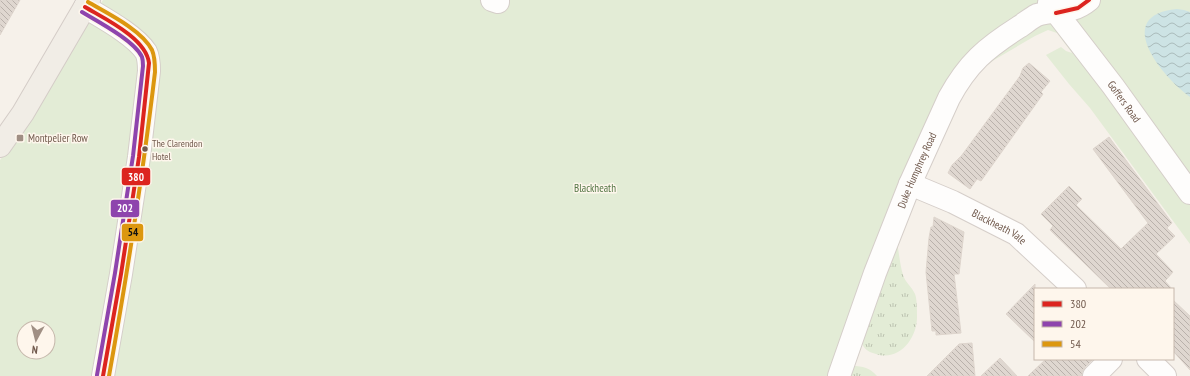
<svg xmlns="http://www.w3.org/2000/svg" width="1190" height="376" viewBox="0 0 1190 376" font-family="'PT Sans Narrow',sans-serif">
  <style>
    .grass { fill: url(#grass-tufts) }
    .park { fill: #e3ecd6; fill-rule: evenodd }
    .water { fill: url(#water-waves) }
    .building { fill: url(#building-back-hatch); stroke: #ded5cd }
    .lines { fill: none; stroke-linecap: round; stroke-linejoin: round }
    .minor-casing { stroke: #d5cec9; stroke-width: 24 }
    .major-casing { stroke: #d4ccc7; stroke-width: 24 }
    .minor { stroke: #fefdfc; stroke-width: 22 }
    .major { stroke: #f1ede6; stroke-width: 22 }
    .bus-1-casing { stroke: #fef6ec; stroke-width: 7 }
    .bus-2-casing { stroke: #fef6ec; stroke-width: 7 }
    .bus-3-casing { stroke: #fef6ec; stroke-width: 7 }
    .bus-1 { stroke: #dc241f; stroke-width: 4 }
    .bus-2 { stroke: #8e44ad; stroke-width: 4 }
    .bus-3 { stroke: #dc970f; stroke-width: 4 }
    .poi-dot { fill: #a08f84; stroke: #fef6ec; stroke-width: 1.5 }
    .bus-dot { fill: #715a4d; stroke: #fef6ec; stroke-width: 1.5 }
    .labels { text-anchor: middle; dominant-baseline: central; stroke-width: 3; stroke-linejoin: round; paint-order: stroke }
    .bus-label { font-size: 10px; fill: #715a4d; stroke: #fef6ec; text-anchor: start }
    .street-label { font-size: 11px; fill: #715a4d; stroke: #fef6ec }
    .poi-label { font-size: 11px; fill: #715a4d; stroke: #fef6ec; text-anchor: start }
    .park-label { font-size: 11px; fill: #547745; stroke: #fef6ec }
    .line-badge { stroke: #fef6ec; stroke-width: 1.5 }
    .badge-label { font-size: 11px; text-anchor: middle; font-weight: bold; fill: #fff }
    .pale-badge-label { font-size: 11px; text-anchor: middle; font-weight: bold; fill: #111 }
  </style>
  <defs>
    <pattern id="grass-tufts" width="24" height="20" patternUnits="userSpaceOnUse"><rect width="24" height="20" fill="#e3ecd6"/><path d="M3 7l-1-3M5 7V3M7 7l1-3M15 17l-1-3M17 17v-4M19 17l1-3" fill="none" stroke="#bcc2b0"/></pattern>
    <pattern id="water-waves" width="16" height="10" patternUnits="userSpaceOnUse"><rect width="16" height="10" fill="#cde3e4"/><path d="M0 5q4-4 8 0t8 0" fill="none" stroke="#abbbbb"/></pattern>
    <pattern id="building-back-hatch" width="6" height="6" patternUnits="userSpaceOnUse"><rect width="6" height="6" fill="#dfd7d0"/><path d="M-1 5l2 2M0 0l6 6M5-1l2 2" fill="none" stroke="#b9b1ab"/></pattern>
  </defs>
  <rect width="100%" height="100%" fill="#f6f1ea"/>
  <path class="grass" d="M897 242C899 253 900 265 903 275 905 282 912 287 915 294 917 299 917 309 917 315 918 337 900 362 876 354 867 352 862 347 860 338Z
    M852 366C863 366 870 368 877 376H847Z"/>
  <path class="park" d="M103 0H1190V244L1090 108 1069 84 1046 55 1061 47 1066 51 1072 53 1057 33 1048 30 1035 36 994 60 983 68 974 76 942 128 844 376H0V160L14 143 70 50ZM24 328H48V352H24Z"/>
  <path class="water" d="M1177 9 1184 10 1190 12V97C1162 77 1111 15 1177 9Z"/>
  <path class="building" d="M0 0H20L0 35Z
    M1029 63 1050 81 1041 92 1043 94 981 181 977 179 970 189 948 173 952 165 962 155 1020 76 1023 68Z
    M1109 137 1172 223 1167 228 1175 236 1156 254 1173 272 1165 281 1172 289H1111L1050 230 1053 226 1041 214 1069 186 1082 199 1076 205 1121 249 1148 223 1093 149Z
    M934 217 964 232 959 274H954L961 333 936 335V331H932L926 272 929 238 931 227H933Z
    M1035 284V342L1006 314Z
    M1173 300 1190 316V370L1173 351Z
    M972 343 975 376H927L959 344Z
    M1000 358 1017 376H981Z
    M1046 359H1093L1085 367 1082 372V376H1028Z"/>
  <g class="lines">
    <defs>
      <g id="minor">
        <path d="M492 0 498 2V0"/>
        <path id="s1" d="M1049 3 1113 86 1190 193"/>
        <path d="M85 7C103 18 135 35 146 52 149 58 149 64 149 71L139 157 121 274 103 376"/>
        <path id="s2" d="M910 184 953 202 1016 234 1075 289"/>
        <path d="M1148 359 1165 376"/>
        <path id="s3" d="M839 376 875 273 910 184 949 98C968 63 986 48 1019 27 1024 24 1031 18 1037 15 1056 9 1071 15 1089 0"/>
        <path d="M1094 376 1111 359"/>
      </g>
      <path id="major" d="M0 146 23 113 89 0"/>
    </defs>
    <use href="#minor" class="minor-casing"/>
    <use href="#major" class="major-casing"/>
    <use href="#minor" class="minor"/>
    <use href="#major" class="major"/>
    <defs>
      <path id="bus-1" d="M85 7C105 19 146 38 149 63L139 157 121 274 103 376
        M1056 13 1078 8 1089 0"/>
      <path id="bus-2" d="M82 12C97 21 135 41 142 57 143 60 143 63 143 66L133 156 115 273 97 375"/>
      <path id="bus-3" d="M88 2C107 13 142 30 152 50 155 57 155 65 155 72 143 174 127 275 109 376"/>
    </defs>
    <use href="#bus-1" class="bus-1-casing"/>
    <use href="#bus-2" class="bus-2-casing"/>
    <use href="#bus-3" class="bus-3-casing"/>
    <use href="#bus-1" class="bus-1"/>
    <use href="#bus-2" class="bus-2"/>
    <use href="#bus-3" class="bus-3"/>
  </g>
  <rect class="poi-dot" x="16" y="134" width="8" height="8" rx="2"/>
  <circle class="bus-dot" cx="145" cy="149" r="3.5"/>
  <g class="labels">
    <g class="bus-label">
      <text x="152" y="143">The Clarendon<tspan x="152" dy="13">Hotel</tspan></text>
    </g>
    <g class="street-label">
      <text stroke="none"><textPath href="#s1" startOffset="124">Goffers Road</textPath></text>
      <text stroke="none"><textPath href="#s3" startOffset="220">Duke Humphrey Road</textPath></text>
      <text stroke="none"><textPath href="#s2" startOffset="99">Blackheath Vale</textPath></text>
    </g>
    <g class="poi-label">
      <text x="28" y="138">Montpelier Row</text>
    </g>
    <g class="park-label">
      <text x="595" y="188">Blackheath</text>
    </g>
  </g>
  <g class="line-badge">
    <rect x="121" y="167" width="30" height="19" rx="4" fill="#dc241f"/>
    <rect x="110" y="199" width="30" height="19" rx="4" fill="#8e44ad"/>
    <rect x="121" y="223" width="23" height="19" rx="4" fill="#dc970f"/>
  </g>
  <g class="badge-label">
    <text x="136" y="181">380</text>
    <text x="125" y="212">202</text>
  </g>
  <g class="pale-badge-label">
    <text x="133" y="236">54</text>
  </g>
  <rect x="1034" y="288" width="140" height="72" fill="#fef6ec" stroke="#c6b8ac"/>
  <rect x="1042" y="301" width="20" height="6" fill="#dc241f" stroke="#c6b8ac"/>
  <text x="1070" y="308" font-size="12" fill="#715a4d">380</text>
  <rect x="1042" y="321" width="20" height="6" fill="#8e44ad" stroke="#c6b8ac"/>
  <text x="1070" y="328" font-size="12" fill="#715a4d">202</text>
  <rect x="1042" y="341" width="20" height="6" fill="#dc970f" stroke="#c6b8ac"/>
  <text x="1070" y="348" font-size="12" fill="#715a4d">54</text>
  <g transform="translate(36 340) rotate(187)"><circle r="19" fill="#fef6ec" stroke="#c6b8ac"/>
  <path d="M0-3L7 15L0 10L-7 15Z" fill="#a08f84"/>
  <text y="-6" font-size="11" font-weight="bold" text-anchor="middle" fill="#715a4d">N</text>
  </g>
</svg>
